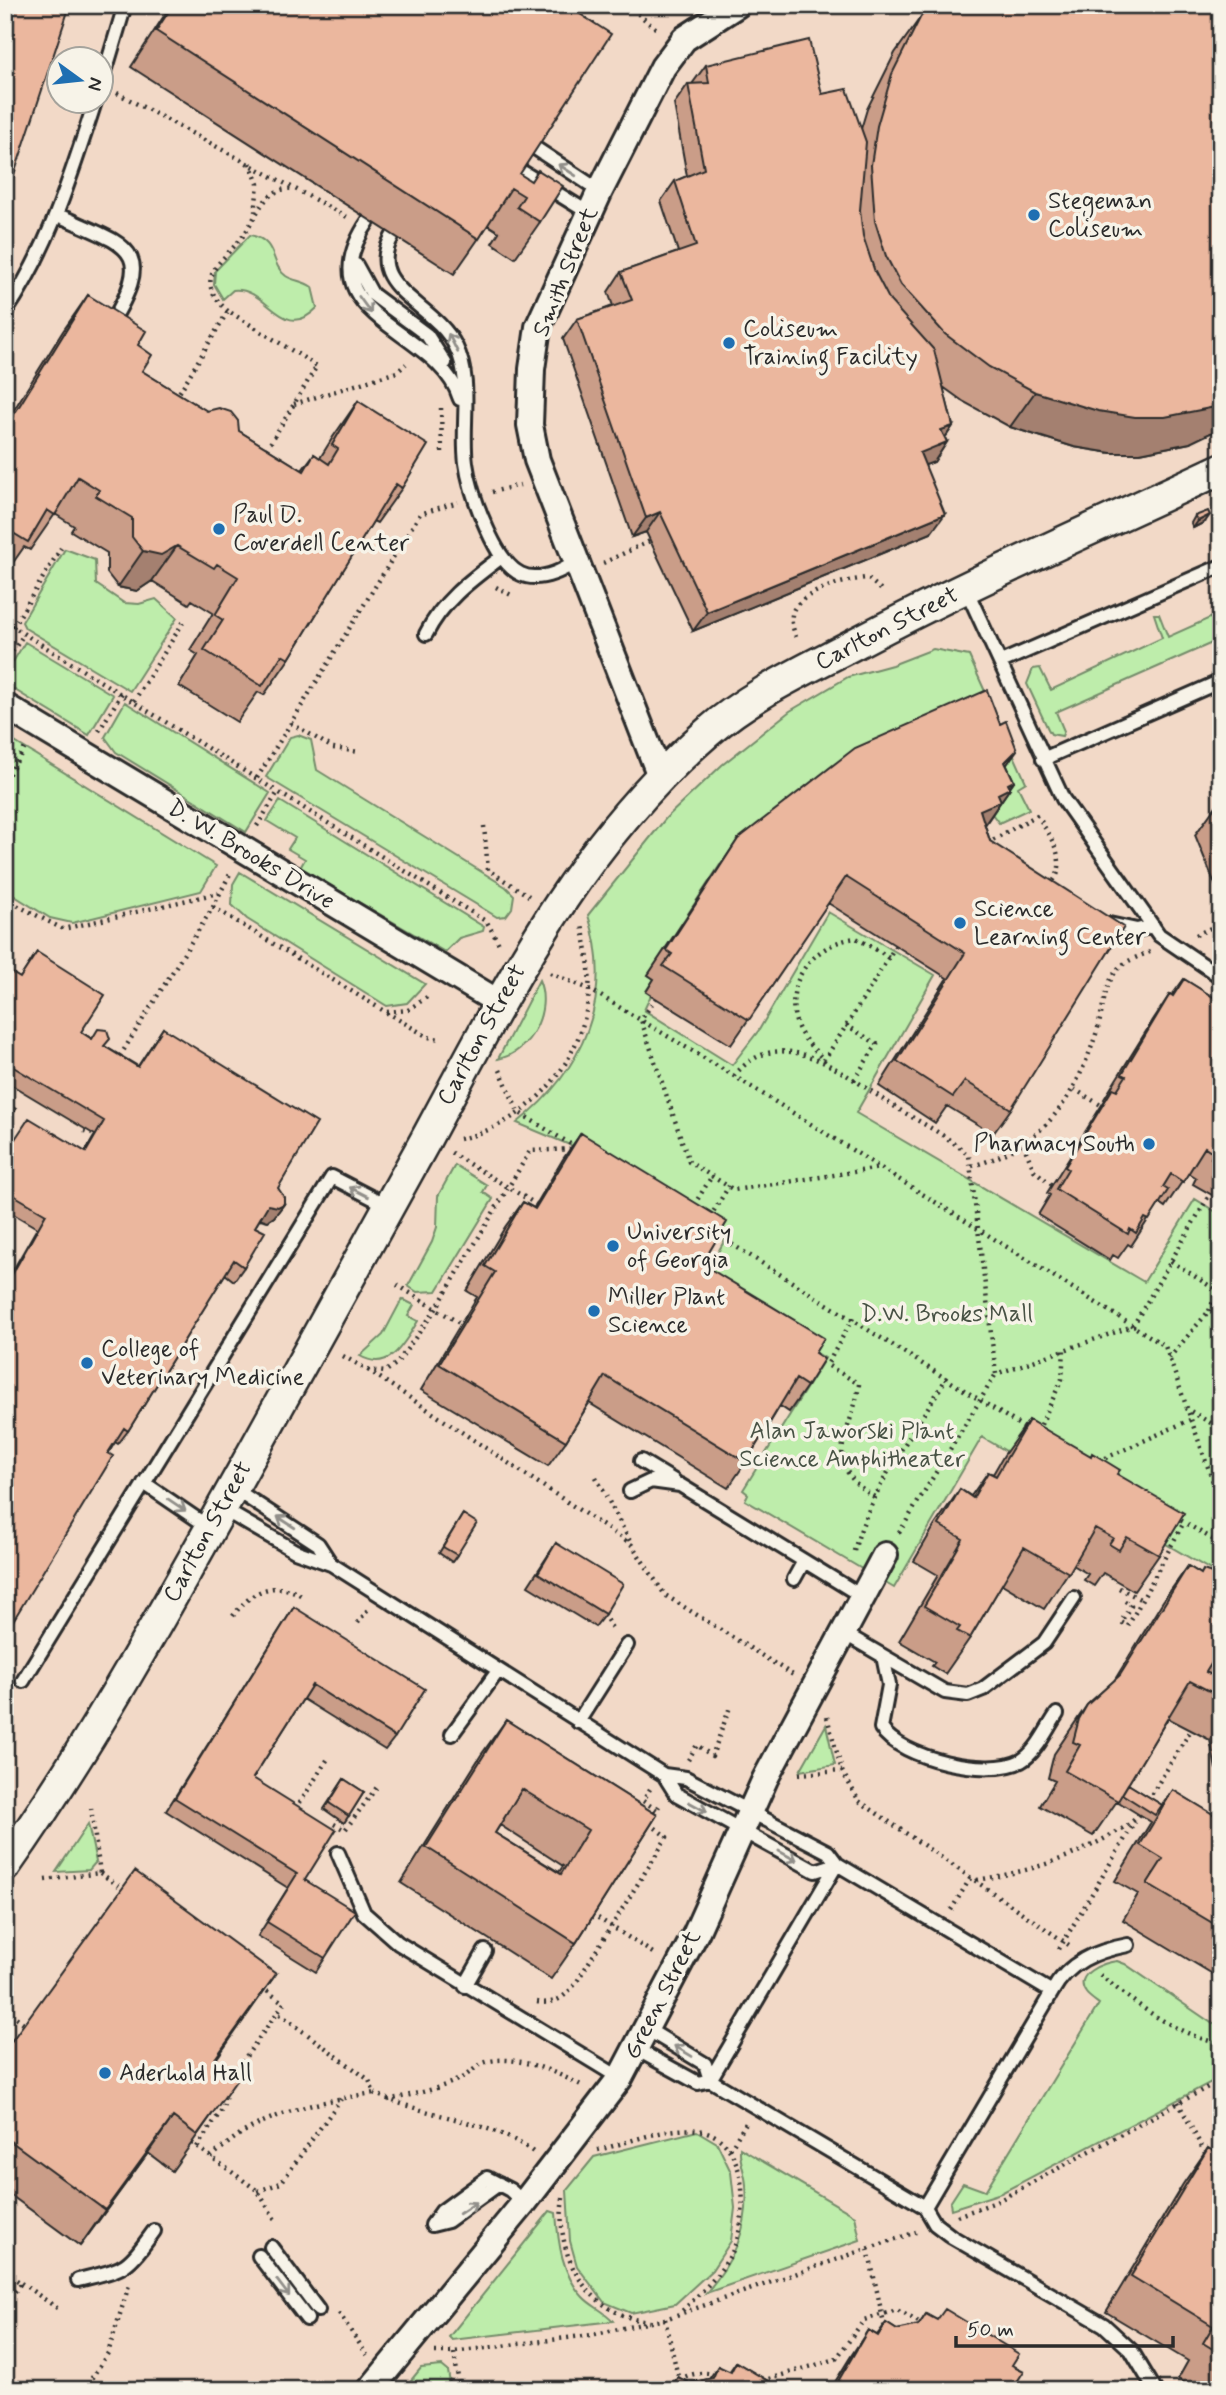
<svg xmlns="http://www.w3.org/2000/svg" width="1226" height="2395" viewBox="0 0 1226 2395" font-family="Mynerve,sans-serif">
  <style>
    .built { fill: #f2d9c7; fill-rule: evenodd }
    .green { fill: #beedab; stroke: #748c6b; stroke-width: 2 }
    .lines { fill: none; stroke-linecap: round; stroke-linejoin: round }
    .service-casing { stroke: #2b2b2b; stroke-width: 18 }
    .minor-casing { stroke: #2b2b2b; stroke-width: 30 }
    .tertiary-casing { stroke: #2b2b2b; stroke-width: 35 }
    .path { stroke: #2b2b2b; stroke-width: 4.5; stroke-dasharray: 2 5; stroke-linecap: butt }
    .service { stroke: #f7f3e8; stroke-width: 12 }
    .minor { stroke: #f7f3e8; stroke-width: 24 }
    .tertiary { stroke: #f7f3e8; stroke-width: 30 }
    .wall { fill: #ca9d88; stroke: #2b2b2b; stroke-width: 2; fill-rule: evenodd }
    .shaded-wall { fill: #a4806f; stroke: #2b2b2b; stroke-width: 2 }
    .building { fill: #ebb79e; stroke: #2b2b2b; stroke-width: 2; fill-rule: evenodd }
    .oneway { stroke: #918f8a }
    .poi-dot { fill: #1f6fb2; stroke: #f7f3e8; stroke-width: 2.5 }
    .labels { text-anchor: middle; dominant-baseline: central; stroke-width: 7; stroke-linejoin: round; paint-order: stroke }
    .poi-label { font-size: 24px; fill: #2b2b2b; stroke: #f7f3e8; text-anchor: start }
    .street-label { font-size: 24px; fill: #2b2b2b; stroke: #f7f3e8 }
    .park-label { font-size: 24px; fill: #485245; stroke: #f7f3e8 }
  </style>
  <rect width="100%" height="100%" fill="#f5e7d9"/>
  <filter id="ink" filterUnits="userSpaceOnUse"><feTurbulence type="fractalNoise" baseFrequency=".0143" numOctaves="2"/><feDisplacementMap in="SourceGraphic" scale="14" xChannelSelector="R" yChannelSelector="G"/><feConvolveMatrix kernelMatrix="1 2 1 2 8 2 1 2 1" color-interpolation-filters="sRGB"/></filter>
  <g filter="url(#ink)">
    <path class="built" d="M5 5H1221V2390H5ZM60 60H102V102H60Z"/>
    <path class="green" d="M250 235C279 241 269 264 286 276 294 281 304 281 312 287L317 308C282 344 268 286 233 290L223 299 214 284 215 271Z
      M65 549 95 560 96 584 124 603 139 604 156 599 177 618 130 691 25 628 22 622Z
      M1221 613V639L1056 712 1064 731 1062 736 1051 734 1048 729 1027 684 1033 669 1040 668 1051 690 1162 638 1154 614H1159L1168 637Z
      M25 642 113 695 89 735 5 684V675Z
      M933 649 969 656 1026 782 1018 787 1029 809 999 823 992 814 720 865 648 975 654 979 646 991 651 995 644 1010 732 1065 759 1030 828 912 935 975 856 1113 1144 1282 1195 1199 1221 1215V1576L982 1437 894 1588 745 1500 748 1494 743 1490 825 1358 700 1284 727 1236 577 1148 517 1123C583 1071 615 997 588 915L666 818 722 765 790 711 848 677 892 665Z
      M125 702 270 793 246 832 116 752 105 737Z
      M298 735 311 740 317 770 506 887 514 895 512 908 506 916 497 917 266 777 290 737Z
      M5 736 216 866 201 891 72 923 50 918 5 890Z
      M280 801 484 927 483 931 459 938 445 952 300 868 305 859 288 849 295 838 267 821Z
      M240 872 425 984 407 1003 387 1006 247 919 232 905 233 884Z
      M539 980C552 1011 530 1053 498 1059Z
      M455 1165 487 1185 483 1192 493 1199 437 1291 417 1292 408 1286 432 1242 437 1227 438 1196Z
      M402 1299 414 1305 408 1316 418 1321C404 1343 390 1373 360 1356L383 1335Z
      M826 1725 835 1765 800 1771Z
      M88 1824 96 1862 89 1870 56 1872Z
      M1117 1961 1125 1964 1213 2024 1221 2018V2077L1001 2193 951 2209 950 2203 963 2183 985 2191 1099 2004C1095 2001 1089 1997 1086 1993 1072 1974 1104 1962 1117 1961Z
      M697 2131 717 2143 731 2172 735 2208 731 2241 712 2270 675 2304 631 2313 604 2302 577 2266 570 2241 567 2190 594 2157Z
      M740 2148 855 2216 860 2240 706 2293C733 2262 750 2228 746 2185 745 2171 739 2162 740 2148Z
      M550 2211 556 2213C558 2242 562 2275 583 2297 591 2306 605 2311 613 2321L452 2340 449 2337Z
      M442 2366 448 2371 451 2390H403L421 2368Z"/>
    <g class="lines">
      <defs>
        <path id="service" d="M102 82 125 5
          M535 148 600 191
          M521 171 589 213
          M58 215C126 246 158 247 110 325
          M369 220C301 319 439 327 460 399
          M393 235C362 288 435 302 456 347 473 381 461 426 466 463 469 486 477 507 487 529 507 574 527 593 576 562
          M356 265 372 294 427 335 445 363
          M5 313C49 248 71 176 95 102
          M966 589 1063 799 1159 935 1221 977
          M426 634C443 600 471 580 500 558
          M1001 662 1221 566
          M1043 759 1221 681
          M1109 924 1137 930 1153 926
          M641 1461 674 1481
          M144 1483 210 1528
          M233 1488 318 1544 331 1564
          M630 1491 651 1481 680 1485 863 1597
          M221 1508 295 1551 331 1564 664 1775 686 1778 828 1852 837 1864 1052 1992 925 2207 710 2080 705 2064 647 2029
          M794 1579 804 1561
          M842 1632 945 1692 968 1695 983 1689 1044 1643 1074 1598
          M883 1656 889 1685 881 1728C901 1759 989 1778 1021 1761 1037 1752 1047 1728 1057 1714
          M23 1681 332 1177 388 1206
          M578 1722 627 1645
          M452 1734 498 1671
          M664 1775 676 1794 815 1871 837 1864
          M338 1853 364 1913 398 1943 620 2078
          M465 1986 485 1951
          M1052 1992C1068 1962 1096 1951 1128 1945
          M636 2049 698 2083 710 2080 837 1864
          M925 2207 935 2224 952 2237 1104 2325 1131 2350 1155 2390
          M432 2225 442 2211 487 2178 510 2190 524 2203
          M432 2225 448 2221 499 2184
          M271 2247 318 2310
          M259 2256 307 2319
          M78 2280C126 2268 125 2271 154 2231"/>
        <path id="minor" d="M5 706 498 1002
          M660 776 537 460 530 425 532 369 538 327 600 191 663 67 684 39 737 5
          M370 2390 524 2203 620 2078 696 1933 765 1779 885 1555"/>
        <path id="tertiary" d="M5 1866C94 1740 168 1604 243 1470 303 1360 365 1251 425 1141 506 991 576 846 708 732 751 694 805 670 856 643 975 580 1099 526 1221 469"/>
      </defs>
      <use href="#service" class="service-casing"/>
      <use href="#minor" class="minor-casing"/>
      <use href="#tertiary" class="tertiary-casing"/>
      <path class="path" d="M627 5 659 31
        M117 93 349 218
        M250 163 258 184 255 212
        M228 311C190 278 222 263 243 236 258 216 263 186 295 189
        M176 398 228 311 317 366 265 452
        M294 404 397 372 406 364
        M441 408 442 452
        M492 492 520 485
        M603 563 650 541
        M496 587 513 596
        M5 622 278 792
        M13 627 61 548
        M796 637C793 628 789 619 794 609 806 590 846 580 867 578L883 591
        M5 663 24 634
        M134 701 186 618
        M291 723 333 748 359 752
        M99 731 122 693
        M257 778 420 514 458 502
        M5 780 25 748
        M1041 821C1052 840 1071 867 1049 885
        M257 826 278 792 487 922 499 944
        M484 826 488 870 529 896
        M987 843 1041 813
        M5 899 63 929 218 893
        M213 907 384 1011 428 1037 440 1039
        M1196 935 1221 923
        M889 957 856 938C814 943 782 982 797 1025 802 1039 815 1050 824 1060 849 1022 873 984 896 945
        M550 973 589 989 734 1076 1165 1346 1221 1504
        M656 998 641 1020 689 1162 734 1190 880 1168
        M387 1012 408 1010 427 997
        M846 1025 877 1044 854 1080
        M120 1056 213 907 231 872
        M500 1070 518 1112 577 1148
        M734 1076C780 1019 845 1075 889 1103 916 1121 947 1134 969 1156L996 1374 1133 1326 1210 1194
        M1074 1089 1104 1107
        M84 1131 92 1133
        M459 1139C530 1124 584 1062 589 990 591 968 586 946 582 925
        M5 1142 14 1128
        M1023 1144 1034 1170 1052 1185
        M451 1153 536 1204
        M972 1166C1044 1146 1075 1099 1097 1031 1103 1012 1103 991 1114 974 1121 962 1137 957 1150 952
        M694 1205 712 1176
        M710 1217 729 1186
        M714 1233 1026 1429
        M1171 1261 1216 1290
        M397 1285 461 1324
        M1209 1311 1221 1283
        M853 1318 827 1365 859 1384C853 1435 816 1461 876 1498
        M343 1356 368 1370 385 1372 397 1363 436 1309 530 1151 573 1149
        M1169 1358 1209 1311 1221 1313
        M368 1370 632 1545 665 1595 793 1675
        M1185 1408 1221 1429
        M1038 1431 1062 1379 1064 1350
        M1099 1461 1190 1420
        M596 1477 631 1543
        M1175 1517 1221 1544
        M899 1533 996 1374
        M854 1551C871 1488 914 1432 947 1377
        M1119 1588 1142 1600
        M1125 1601 1131 1605 1121 1622 1128 1626 1184 1522
        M603 1614 614 1631
        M233 1616C251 1591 274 1579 302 1596
        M358 1623 368 1609
        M827 1717 842 1771 859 1801 1069 1945
        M688 1760 697 1745 712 1756 730 1707
        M799 1774 842 1771
        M650 1789 643 1801 657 1810
        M1148 1800 1193 1727
        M296 1809 329 1757
        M334 1824 345 1830 377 1787
        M100 1873 125 1890
        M45 1880 100 1873 91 1808
        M977 1880C1025 1872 1066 1861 1109 1836 1122 1829 1134 1823 1142 1810
        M951 1910 971 1877
        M592 1914 656 1955
        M1059 1949 1135 1822
        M1100 1975C1137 2005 1173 2033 1221 2044
        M537 2002C555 2005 565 1997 576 1983L667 1837 649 1823 659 1806
        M5 2009 25 2024
        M230 2079 284 2003 261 1987
        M374 2093C424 2117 492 2120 533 2152
        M388 2100C414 2094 442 2089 465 2076 471 2072 477 2066 483 2063 512 2052 555 2072 581 2085
        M1178 2102 1207 2157
        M192 2143 258 2191 277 2223
        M197 2147 223 2108 227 2090
        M730 2149 746 2123
        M598 2150C628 2143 667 2126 698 2130 749 2137 750 2217 732 2252 719 2277 699 2294 680 2313
        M211 2157C221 2149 231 2140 242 2133 280 2110 331 2099 374 2093L369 2080 277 2012
        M258 2191 281 2183 341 2099
        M563 2198C554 2256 587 2314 649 2322
        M957 2216 996 2202 1221 2080
        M868 2249 885 2329
        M5 2272 21 2283 5 2305
        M21 2283 60 2310
        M339 2313 367 2355
        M665 2319 681 2390
        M435 2352H453L591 2335 665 2319 916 2232
        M454 2353 460 2390
        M762 2381 836 2359 864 2320 897 2310 924 2325
        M84 2390 108 2353 129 2285
        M661 2390C676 2380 697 2368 715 2375"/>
      <use href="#service" class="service"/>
      <use href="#minor" class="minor"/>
      <use href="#tertiary" class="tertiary"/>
    </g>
    <path class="wall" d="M171 5H566L520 174 540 222 515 258 492 243 499 232 488 225 454 274 131 67Z
      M920 18 1190 443 1140 453H1111L1074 447 1010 427 964 402 943 387 953 426 945 438 947 442 934 462 925 465 931 533 693 631 646 532 632 537 563 339 577 319 613 306 608 292 621 272 678 252 661 201 675 181 687 176 674 104 688 84H692L706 65 822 94 861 129 867 109 895 53Z
      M88 295 138 345 142 371 302 470 314 454 320 458 333 437 358 401 402 488 377 523 373 521 289 659 264 695 258 692 237 722 179 686 198 655 190 650 213 613 192 600 189 604 152 581 137 591 118 587 107 573V553L71 531 74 526 55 514 30 550 24 547 5 574V424L63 331Z
      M1195 516 1205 522 1193 528 1191 523Z
      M1007 766 1014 781 1010 787V788L985 825 990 841 1011 1109 993 1134 947 1106 935 1123 879 1086 947 978 828 903 731 1045 646 992 654 979 648 975 738 839Z
      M1221 799V899L1195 835Z
      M37 952 81 1032 138 1066 163 1028 278 1188 284 1204 274 1217 268 1221 260 1219 255 1227 244 1267 234 1281 225 1274 128 1431 118 1444 115 1442 5 1634V1284L37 1228 5 1209V1154L85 1152 95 1135 5 1081V969L20 978Z
      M1184 979 1221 1002V1200L1193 1184 1196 1178 1188 1173 1165 1207 1159 1203 1131 1246 1128 1244 1118 1258 1113 1255 1110 1260 1038 1215 1050 1195 1047 1193 1105 1100 1104 1099 1153 1020 1170 994 1172 995Z
      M581 1133 702 1264 815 1353 807 1386 789 1412 780 1406 746 1462 728 1488 589 1403 566 1441 548 1466 421 1390 477 1297 467 1291 505 1227 523 1202 534 1208 563 1159Z
      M1029 1420 1117 1474 1159 1555 1134 1591 1103 1573 1094 1586 1084 1580 1088 1574 1073 1565 1044 1609 1002 1584 970 1638 945 1674 932 1666 935 1662 899 1641 938 1575 914 1561 935 1525 960 1489 971 1496 988 1472 993 1474 1004 1455Z
      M463 1514 457 1555 452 1562 439 1553Z
      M556 1543 605 1614 595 1627 528 1586Z
      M1188 1566 1201 1574 1221 1576V1669L1215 1677 1221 1680V1772L1216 1769 1210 1740 1168 1718 1128 1784 1162 1805 1173 1790 1219 1818 1221 1815V1979L1123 1920 1138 1894 1115 1881 1151 1822 1117 1801 1093 1836 1040 1806 1055 1781 1048 1778 1054 1754 1087 1705 1114 1681 1163 1601Z
      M294 1607 395 1737 385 1750 303 1699 253 1778 305 1880 325 1958 316 1972 258 1936 288 1888 166 1811Z
      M506 1720 657 1815 576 1943 551 1979 401 1883 481 1755ZM500 1825 563 1866 559 1872 495 1833Z
      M344 1779 364 1792 344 1823 324 1809Z
      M276 1974 215 2061 213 2113 172 2171 148 2153 80 2246 5 2191V2050Z
      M1208 2148 1221 2156V2390H1196L1178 2379 1188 2361 1106 2312 1183 2184Z
      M926 2314 1012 2365 1019 2390H830L851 2356 868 2330 877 2335 886 2323 897 2330 918 2326Z
      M736 2362 783 2390H656L661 2382 670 2388 678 2377 689 2383 709 2379 718 2366 729 2372Z"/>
    <path class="shaded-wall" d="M1035 392 1221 404V428L1190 443 1140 453H1111L1074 447 1010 427Z
      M953 426 940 445 947 442 934 462 906 472 920 453 941 430Z
      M660 512 646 532 632 537 646 518Z
      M945 514 931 533 693 631 707 612Z
      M1210 515 1205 522 1193 528 1198 521Z
      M177 546 152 581 137 591 118 587 143 551Z
      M1017 750 999 776 1005 762Z
      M1014 781 1008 789 1010 788 983 827 980 810 1008 784Z
      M284 1204 274 1217 268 1221 259 1218 268 1205Z
      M173 2117 148 2153 80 2246 105 2210Z"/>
    <path class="building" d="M5 5H70L5 202Z
      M173 5H566L611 34 520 174 531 181 538 170 563 186 540 222 517 207 524 196 511 188 479 239 156 31Z
      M930 5H1221V404L1215 407 1165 417H1135L1098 411 1035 392 989 367 945 334 901 285 886 256 875 221 871 165 877 126 892 74 920 18Z
      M809 40 822 94 847 89 866 142 860 210 863 236 875 272 890 301 934 350 953 426 941 430 947 442 920 453 945 514 707 612 660 512 646 518 577 319 632 300 621 272 696 246 675 181 704 169 688 84 709 83 706 65Z
      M88 295 146 331 138 345 152 355 142 371 207 411 219 408 231 412 238 421 239 431 304 471 314 454 329 464 338 449 332 445 358 401 428 445 402 488 396 484 289 659 282 655 262 686 204 650 223 620 215 615 238 577 217 564 214 568 177 546 161 555 143 551 132 537V518L96 496 99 490 78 477 55 515 47 510 28 542 5 528V429Z
      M1208 511 1210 515 1198 521 1195 516Z
      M987 690 1000 724 1006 721 1017 750 1005 762 1014 781 1008 784 1010 788 998 794 1001 801 980 810 990 841 1124 927 1011 1109 965 1081 953 1097 897 1061 965 953 846 877 749 1020 663 966 672 954 666 950 738 839 855 748Z
      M37 952 105 995 81 1032 92 1039 98 1029 107 1030 110 1039 104 1046 138 1067 163 1028 317 1123 278 1188 284 1197V1204L278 1207 268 1205 255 1227 265 1232 244 1267 234 1260 128 1431 124 1428 108 1453 113 1456 5 1634V1287L46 1214 5 1190V1154L29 1118 86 1152 104 1121 5 1062V969L20 978Z
      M1184 979 1221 1002V1164L1211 1158 1214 1153 1205 1147 1183 1182 1171 1174 1163 1187 1168 1190 1149 1220 1145 1218 1136 1233 1130 1229 1128 1234 1056 1189 1068 1169 1065 1167 1113 1088 1117 1090 1126 1076 1122 1074 1170 994 1173 996Z
      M5 1102 16 1109 5 1126Z
      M581 1133 727 1222 702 1264 824 1338 815 1353 824 1359 807 1386 796 1379 746 1462 605 1376 566 1441 439 1364 495 1272 485 1266 523 1202 535 1209Z
      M1029 1420 1091 1456 1092 1453 1107 1462 1120 1470 1117 1474 1184 1513 1159 1555 1127 1537 1119 1550 1109 1544 1113 1538 1095 1528 1069 1573 1024 1547 970 1638 957 1631 960 1627 924 1606 963 1539 939 1525 960 1489 973 1498 988 1472 996 1476Z
      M463 1514 477 1523 457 1555 443 1547Z
      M556 1543 623 1584 605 1614 538 1573Z
      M1188 1566 1201 1574 1203 1570 1221 1576V1658L1216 1656 1206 1672 1221 1680V1697L1190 1681 1118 1801 1065 1771 1080 1745 1073 1742 1079 1719 1087 1705 1120 1675Z
      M294 1607 425 1689 395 1737 312 1685 253 1778 336 1830 305 1880 355 1911 325 1958 267 1922 297 1874 175 1798Z
      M506 1720 657 1815 576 1943 426 1847ZM522 1789 588 1830 561 1874 495 1833Z
      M344 1779 364 1792 349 1816 329 1803Z
      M1128 1784 1162 1805 1155 1815 1122 1794Z
      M1173 1790 1221 1819V1928L1147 1884 1163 1859 1140 1845Z
      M135 1871 276 1974 214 2060 238 2078 197 2135 173 2117 105 2210 5 2137V2050Z
      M1208 2148 1221 2156V2354L1203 2343 1213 2326 1131 2276Z
      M945 2309 1019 2354 1012 2365 1024 2371 1017 2382 1019 2390H833L868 2330 878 2336 886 2323 897 2330 919 2325 926 2314 937 2320Z
      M736 2362 783 2390H657L661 2382 671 2388 678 2377 689 2383 713 2378 718 2366 731 2372Z"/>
    <defs><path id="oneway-shaft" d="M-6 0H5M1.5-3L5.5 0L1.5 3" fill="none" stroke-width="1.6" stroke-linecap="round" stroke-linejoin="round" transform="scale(1.75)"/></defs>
    <g class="oneway">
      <use href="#oneway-shaft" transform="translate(567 170) rotate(-147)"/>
      <use href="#oneway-shaft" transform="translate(365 305) rotate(54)"/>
      <use href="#oneway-shaft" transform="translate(453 343) rotate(-117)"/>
      <use href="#oneway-shaft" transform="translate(359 1192) rotate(-153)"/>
      <use href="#oneway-shaft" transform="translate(177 1505) rotate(34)"/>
      <use href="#oneway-shaft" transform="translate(286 1522) rotate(-147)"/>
      <use href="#oneway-shaft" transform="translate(698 1807) rotate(29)"/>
      <use href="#oneway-shaft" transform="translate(788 1856) rotate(29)"/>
      <use href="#oneway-shaft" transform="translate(683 2051) rotate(-149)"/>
      <use href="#oneway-shaft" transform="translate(468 2208) rotate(-33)"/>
      <use href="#oneway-shaft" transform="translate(283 2288) rotate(53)"/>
    </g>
  </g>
  <g class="poi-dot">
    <circle cx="1034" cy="215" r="7"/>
    <circle cx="729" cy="343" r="7"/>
    <circle cx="219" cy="529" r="7"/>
    <circle cx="960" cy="923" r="7"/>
    <circle cx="1149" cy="1144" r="7"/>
    <circle cx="613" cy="1246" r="7"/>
    <circle cx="594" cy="1311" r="7"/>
    <circle cx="87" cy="1363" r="7"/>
    <circle cx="105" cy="2073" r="7"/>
  </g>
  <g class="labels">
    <g class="poi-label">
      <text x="1048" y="201">Stegeman<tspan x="1048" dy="28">Coliseum</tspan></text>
      <text x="743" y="329">Coliseum<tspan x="743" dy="28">Training Facility</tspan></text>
      <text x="233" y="515">Paul D.<tspan x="233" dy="28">Coverdell Center</tspan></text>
      <text x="974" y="909">Science<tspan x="974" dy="28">Learning Center</tspan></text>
      <text x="1135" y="1144" text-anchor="end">Pharmacy South</text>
      <text x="627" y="1232">University<tspan x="627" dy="28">of Georgia</tspan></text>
      <text x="608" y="1297">Miller Plant<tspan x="608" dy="28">Science</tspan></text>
      <text x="101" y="1349">College of<tspan x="101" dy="28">Veterinary Medicine</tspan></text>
      <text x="119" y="2073">Aderhold Hall</text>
    </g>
    <g class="street-label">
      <text transform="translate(566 272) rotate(-68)">Smith Street</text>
      <text transform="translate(887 629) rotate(-27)">Carlton Street</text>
      <text transform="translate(251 855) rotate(31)">D. W. Brooks Drive</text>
      <text transform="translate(482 1035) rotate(-61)">Carlton Street</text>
      <text transform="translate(208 1532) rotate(-61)">Carlton Street</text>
      <text transform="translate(663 1995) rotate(-63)">Green Street</text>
    </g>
    <g class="park-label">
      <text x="947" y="1314">D.W. Brooks Mall</text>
      <text x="852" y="1431">Alan Jaworski Plant<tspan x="852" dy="28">Science Amphitheater</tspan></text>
    </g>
  </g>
  <rect width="1226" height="2395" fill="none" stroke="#f7f3e8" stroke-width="28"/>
  <rect x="14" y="14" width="1198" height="2367" fill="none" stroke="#2b2b2b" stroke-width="2.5" filter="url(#ink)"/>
  <g transform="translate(80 80) rotate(105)"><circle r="33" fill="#f7f3e8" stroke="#a5a39c" stroke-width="2"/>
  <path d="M0-5L12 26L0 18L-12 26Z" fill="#1f6fb2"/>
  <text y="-10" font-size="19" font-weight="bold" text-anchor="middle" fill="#2b2b2b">N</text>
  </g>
  <path d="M956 2336v10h217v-10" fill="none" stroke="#2b2b2b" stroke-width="3.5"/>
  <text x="967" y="2336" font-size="21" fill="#2b2b2b" stroke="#f7f3e8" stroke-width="5" paint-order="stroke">50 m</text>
</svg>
